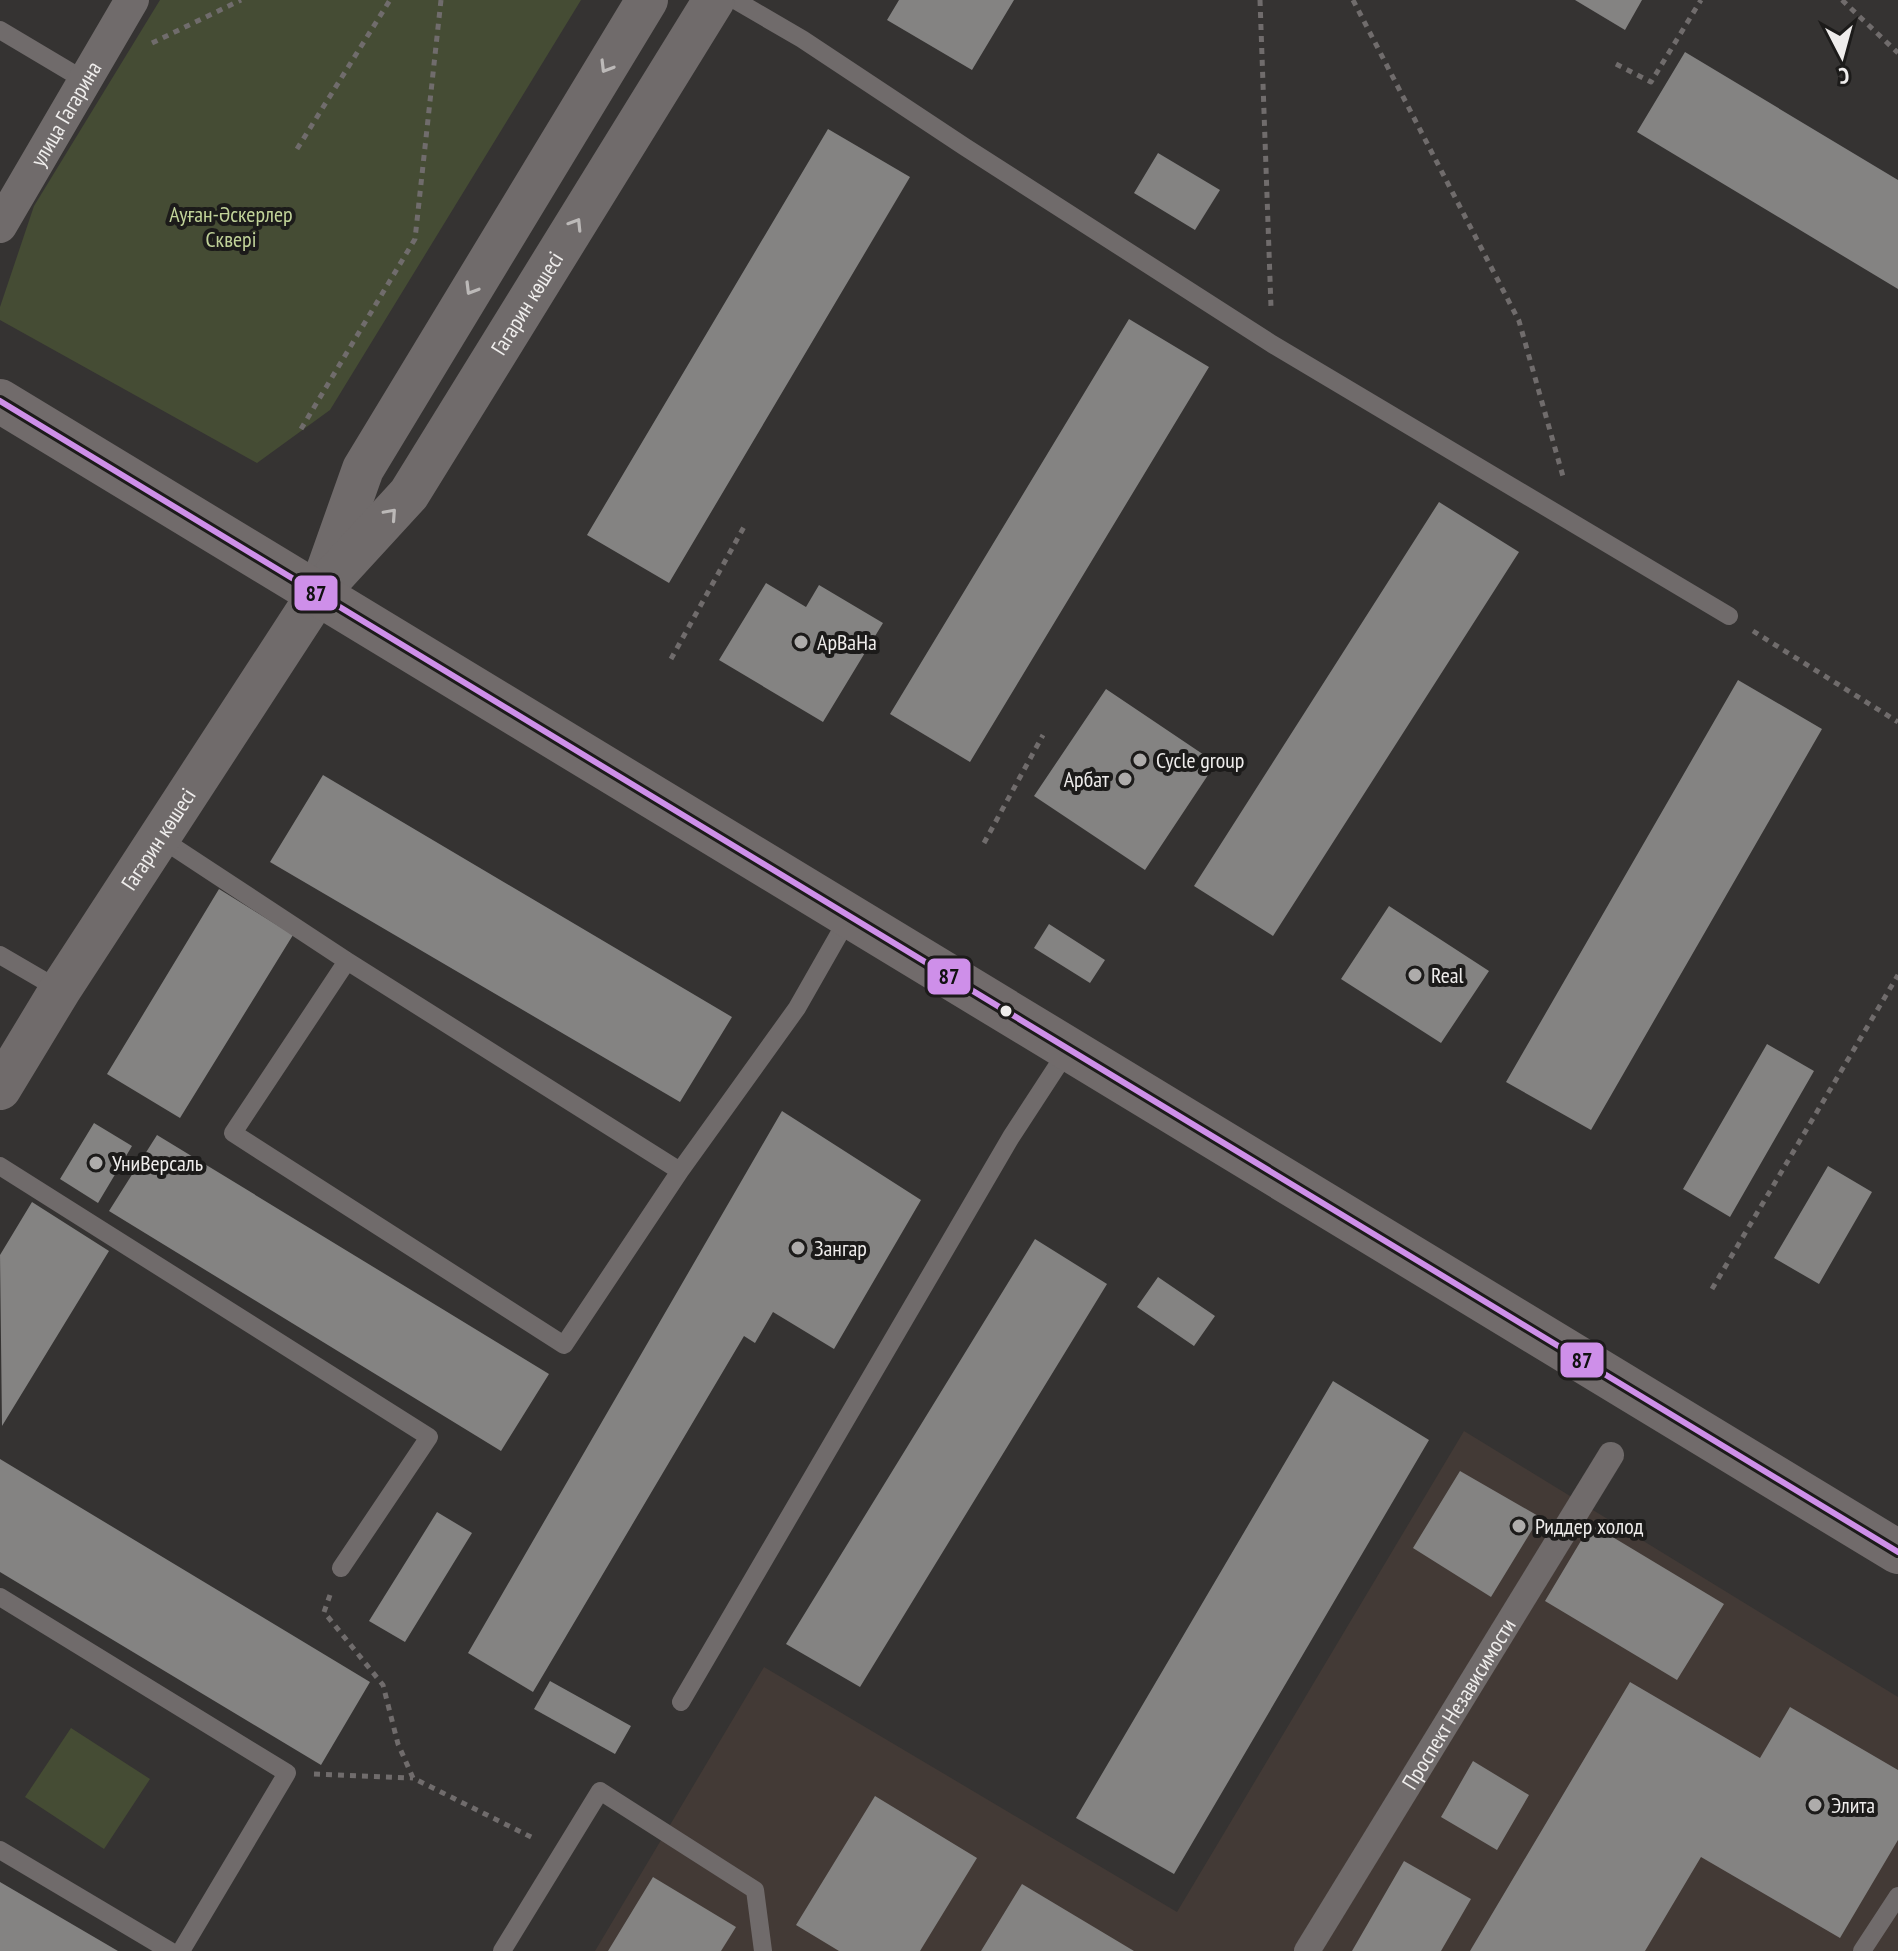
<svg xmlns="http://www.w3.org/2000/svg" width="1898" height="1951" viewBox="0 0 1898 1951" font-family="'PT Sans Narrow',sans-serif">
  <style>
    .built { fill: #433a36 }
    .green { fill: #454c34 }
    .building { fill: #848382 }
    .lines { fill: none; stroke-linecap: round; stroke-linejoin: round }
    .path { stroke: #706c6c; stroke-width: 5; stroke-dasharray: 6 6; stroke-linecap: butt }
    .service { stroke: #706b6b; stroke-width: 18 }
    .pedestrian { stroke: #706b6b; stroke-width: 26 }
    .minor { stroke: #706b6b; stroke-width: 34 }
    .tertiary { stroke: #706b6b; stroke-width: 42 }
    .primary { stroke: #716b6b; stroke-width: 44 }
    .bus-1-casing { stroke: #1c1b1a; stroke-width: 12 }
    .bus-1 { stroke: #ce8fe9; stroke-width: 6 }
    .oneway { stroke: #bcb9b8 }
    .poi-dot { fill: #aeacab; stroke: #1c1b1a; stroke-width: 3 }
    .bus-dot { fill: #efedec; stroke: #1c1b1a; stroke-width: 3 }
    .labels { text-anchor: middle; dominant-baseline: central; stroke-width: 8; stroke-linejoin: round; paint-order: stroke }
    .street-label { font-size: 22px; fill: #efedec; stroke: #1c1b1a }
    .park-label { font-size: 22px; fill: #c1d399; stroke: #1c1b1a }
    .poi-label { font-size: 22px; fill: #efedec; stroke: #1c1b1a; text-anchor: start }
    .line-badge { stroke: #1c1b1a; stroke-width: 3 }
    .pale-badge-label { font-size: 22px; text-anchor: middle; font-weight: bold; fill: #111 }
  </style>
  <rect width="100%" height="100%" fill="#353332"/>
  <path class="built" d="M1464 1431 1898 1697V1951H595L764 1667 1177 1912Z"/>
  <path class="green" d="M160 0H581L330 410 257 463 0 320V307L34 206Z
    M71 1728 150 1779 104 1849 25 1797Z"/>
  <path class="building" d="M899 0H1014L972 70 887 20Z
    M1575 0H1642L1625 30Z
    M1685 52 1898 180V289L1637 132Z
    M828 129 910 177 669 583 587 535Z
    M1158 153 1220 190 1195 230 1134 193Z
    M1129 319 1209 367 970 762 890 714Z
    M1439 502 1519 552 1273 936 1194 886Z
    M766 583 806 607 819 585 883 623 823 722 719 660Z
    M1738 680 1822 729 1591 1130 1506 1082Z
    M1106 689 1216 763 1145 870 1034 796Z
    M323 775 732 1017 680 1102 270 862Z
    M219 889 293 935 180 1118 107 1074Z
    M1389 906 1489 971 1441 1043 1341 979Z
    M1049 924 1105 960 1090 983 1034 948Z
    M1767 1044 1814 1071 1730 1217 1683 1189Z
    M782 1111 921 1200 834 1349 773 1312 755 1343 744 1336 533 1692 468 1653Z
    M94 1123 132 1146 98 1203 60 1179Z
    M157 1135 549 1374 501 1451 109 1211Z
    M1828 1166 1872 1192 1819 1284 1774 1258Z
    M32 1202 109 1251 2 1426 0 1255Z
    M1035 1239 1107 1284 860 1687 786 1644Z
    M1158 1277 1215 1316 1194 1346 1137 1307Z
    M1333 1381 1429 1440 1174 1874 1076 1818Z
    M0 1459 370 1682 321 1765 0 1572Z
    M1460 1471 1540 1517 1491 1597 1413 1548Z
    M437 1512 472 1533 405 1642 369 1621Z
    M1591 1524 1724 1604 1677 1680 1545 1601Z
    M550 1681 631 1726 615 1754 534 1709Z
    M1630 1682 1760 1758 1790 1707 1898 1770V1840L1840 1938 1701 1857 1645 1951H1470Z
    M1473 1761 1529 1795 1497 1850 1441 1817Z
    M875 1796 977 1858 920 1951H839L796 1925Z
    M1404 1861 1471 1899 1441 1951H1352Z
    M653 1877 736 1927 721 1951H608Z
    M0 1882 118 1951H0Z
    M1022 1884 1134 1951H981Z"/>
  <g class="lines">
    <path class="path" d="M1260 0 1271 307
      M1353 0 1519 321 1564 480
      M1842 0 1898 53
      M152 43 241 0
      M1616 64 1651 82 1701 0
      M297 149 390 0
      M301 429 415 239 441 0
      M1753 631 1898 722
      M671 659 745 525
      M984 843 1043 735
      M1712 1289 1898 975
      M330 1595 324 1612 383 1685 398 1744 413 1778 535 1839
      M314 1774 413 1778"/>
    <path class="service" d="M735 0 802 39 965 147 1272 344 1729 616
      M0 30 84 80
      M160 838 347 961 680 1171
      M0 955 60 990
      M347 961 233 1133 564 1345 680 1171 797 1008 850 915
      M0 1166 429 1437 341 1568
      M0 1597 287 1773 181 1951
      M681 1702 1011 1137 1069 1048
      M0 1850 170 1951
      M502 1951 600 1791 755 1890 763 1951
      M1862 1951 1898 1896"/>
    <path class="pedestrian" id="s1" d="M1307 1951 1611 1455"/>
    <path class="minor" id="s2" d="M0 226 132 0"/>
    <g class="tertiary">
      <path d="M325 576 363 469 647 0"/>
      <path id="s3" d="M0 1089 60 990 319 592 409 494 714 0"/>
    </g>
    <path class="primary" d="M0 401 1898 1552"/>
    <defs>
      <path id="bus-1" d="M0 401 1898 1552"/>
    </defs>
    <use href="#bus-1" class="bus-1-casing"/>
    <use href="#bus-1" class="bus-1"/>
  </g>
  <defs><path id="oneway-chevron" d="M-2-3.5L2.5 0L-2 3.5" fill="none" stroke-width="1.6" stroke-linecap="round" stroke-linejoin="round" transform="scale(2)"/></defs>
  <g class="oneway">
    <use href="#oneway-chevron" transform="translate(606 67) rotate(121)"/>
    <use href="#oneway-chevron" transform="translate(576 224) rotate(-58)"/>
    <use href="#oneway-chevron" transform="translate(471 289) rotate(121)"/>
    <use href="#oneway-chevron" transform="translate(391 514) rotate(-48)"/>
  </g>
  <g class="poi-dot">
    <circle cx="801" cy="642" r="8"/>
    <circle cx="1140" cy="760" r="8"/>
    <circle cx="1125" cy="779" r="8"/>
    <circle cx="1415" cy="975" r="8"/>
    <circle cx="96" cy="1163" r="8"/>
    <circle cx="798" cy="1248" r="8"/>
    <circle cx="1519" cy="1526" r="8"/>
    <circle cx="1815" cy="1805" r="8"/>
  </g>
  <circle class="bus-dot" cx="1006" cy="1011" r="7"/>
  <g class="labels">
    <g class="street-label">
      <text stroke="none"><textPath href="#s2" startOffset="130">улица Гагарина</textPath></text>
      <text stroke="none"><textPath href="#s3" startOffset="948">Гагарин көшесі</textPath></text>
      <text stroke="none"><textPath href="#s3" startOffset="296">Гагарин көшесі</textPath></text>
      <text stroke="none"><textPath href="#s1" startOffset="290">Проспект Независимости</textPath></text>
    </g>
    <g class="park-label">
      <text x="231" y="214">Ауған-Әскерлер<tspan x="231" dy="25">Сквері</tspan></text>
    </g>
    <g class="poi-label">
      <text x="817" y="642">АрВаНа</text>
      <text x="1156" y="760">Cycle group</text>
      <text x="1109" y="779" text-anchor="end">Арбат</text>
      <text x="1431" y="975">Real</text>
      <text x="112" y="1163">УниВерсаль</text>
      <text x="814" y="1248">Зангар</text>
      <text x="1535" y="1526">Риддер холод</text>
      <text x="1831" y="1805">Элита</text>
    </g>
  </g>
  <g class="line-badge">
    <rect x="293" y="574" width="46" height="38" rx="8" fill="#ce8fe9"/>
    <rect x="926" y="957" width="46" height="39" rx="8" fill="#ce8fe9"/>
    <rect x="1559" y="1341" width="46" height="38" rx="8" fill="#ce8fe9"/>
  </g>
  <g class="pale-badge-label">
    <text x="316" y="601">87</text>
    <text x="949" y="984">87</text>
    <text x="1582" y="1368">87</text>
  </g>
  <g transform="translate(1842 56) rotate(174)" stroke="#1c1b1a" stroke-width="6" paint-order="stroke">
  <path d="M0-6L14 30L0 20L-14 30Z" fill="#efedec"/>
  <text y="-12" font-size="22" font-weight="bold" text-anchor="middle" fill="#efedec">С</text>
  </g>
</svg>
